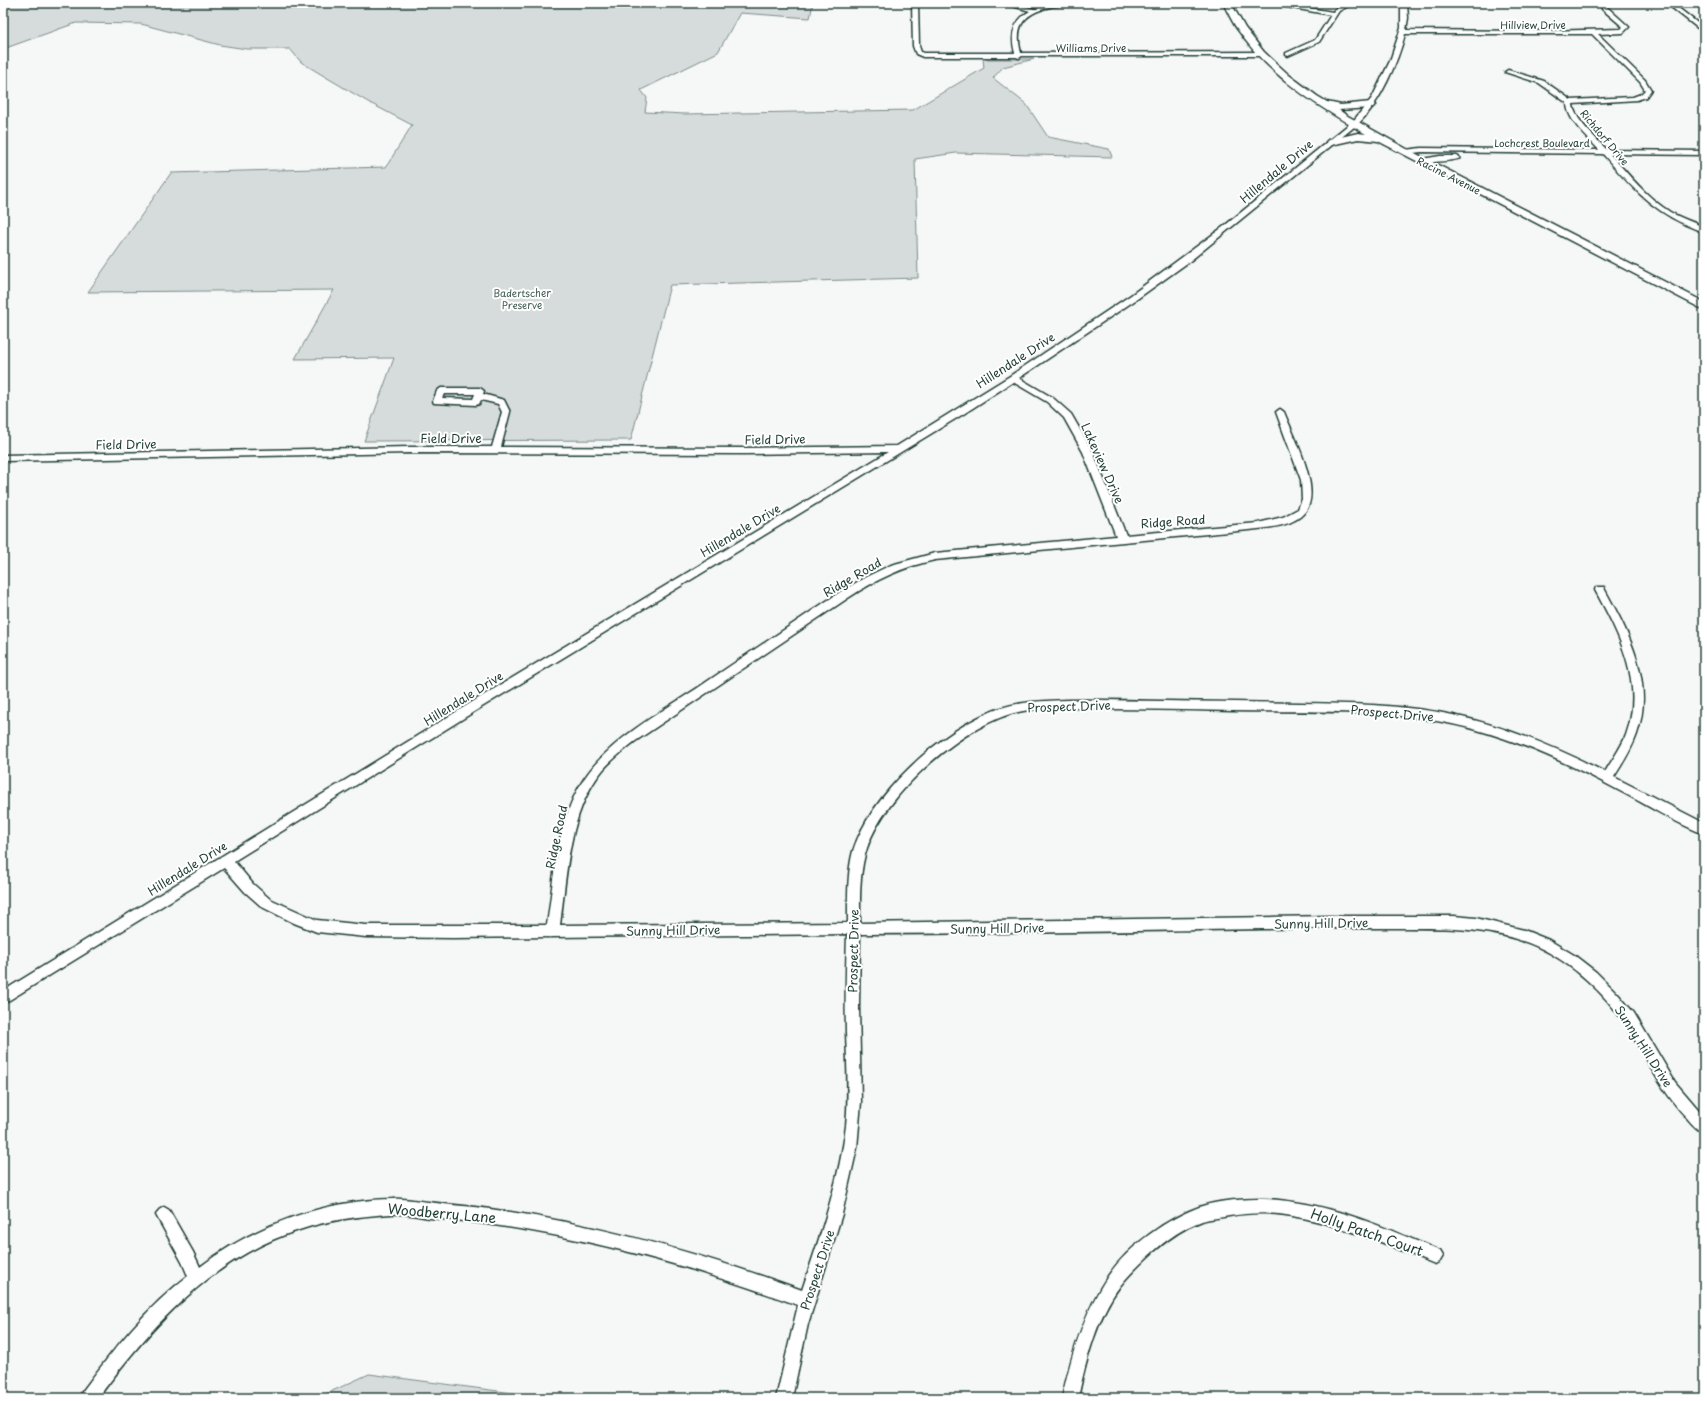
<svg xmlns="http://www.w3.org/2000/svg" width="1707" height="1401" viewBox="0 0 1707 1401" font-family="'Playpen Sans',sans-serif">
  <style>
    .green { fill: #d6dcdb; stroke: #7a8c88 }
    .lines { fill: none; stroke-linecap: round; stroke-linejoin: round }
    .minor-casing { stroke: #1f3d34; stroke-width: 3 }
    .secondary-casing { stroke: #1f3d34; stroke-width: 3 }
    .minor { fill: #fff; fill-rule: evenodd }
    .secondary { fill: #fff; fill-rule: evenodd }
    .labels { text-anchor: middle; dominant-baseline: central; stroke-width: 4; stroke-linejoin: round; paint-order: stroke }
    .far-street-label { font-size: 10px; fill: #1f3d34; stroke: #fff }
    .far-park-label { font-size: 10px; fill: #445d55; stroke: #fff }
    .street-label { font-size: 12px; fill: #1f3d34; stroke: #fff }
    .near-street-label { font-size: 14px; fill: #1f3d34; stroke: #fff }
  </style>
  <rect width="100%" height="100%" fill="#f6f7f7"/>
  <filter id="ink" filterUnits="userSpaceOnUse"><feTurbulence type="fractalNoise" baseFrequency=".025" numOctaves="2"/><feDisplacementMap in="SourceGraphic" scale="8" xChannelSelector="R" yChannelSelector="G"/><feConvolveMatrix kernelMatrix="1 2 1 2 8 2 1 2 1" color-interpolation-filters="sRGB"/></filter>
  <g filter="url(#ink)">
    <path class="green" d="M3 3H813L810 18 740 13 718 52 641 90 647 98 645 112 685 114 913 110 984 68 983 59H1034L1003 67 993 78 1026 104 1048 137 1109 149 1112 157 956 153 915 159 918 278 670 285 631 440 364 441 394 358 295 359 334 290 88 292 171 173 386 167 412 125 368 102 324 76 301 62 290 49H247L220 45 141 24 76 23 3 49Z
      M369 1374 551 1398H317Z"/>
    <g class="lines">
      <defs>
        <path id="minor" d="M912 3H918L919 46 921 52 924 53H1015C1010 35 1013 21 1030 11L1001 3H1011L1035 9 1054 3H1065C1061 6 1055 6 1050 7 1023 14 1014 26 1021 53L1263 52 1266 54 1263 56H1022L1019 58 1016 57H923L916 54 913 46Z
          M1265 3H1278L1333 12C1337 5 1346 3 1354 3L1339 11 1319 42 1288 56 1286 55V53L1315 40 1331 15Z
          M1401 3H1407L1408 18 1406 30 1545 31 1621 29 1623 27 1602 9 1600 3H1606L1607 7 1629 27 1623 33 1598 34 1645 80 1651 90 1646 97 1637 100 1573 104C1573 118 1597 139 1607 150L1704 151V155L1610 154C1629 175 1646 197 1670 212 1681 218 1693 222 1704 227V232C1697 230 1691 227 1684 224 1648 207 1628 183 1603 154L1421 152 1405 154 1402 152 1405 150 1421 148 1599 150C1588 137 1567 121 1567 103L1539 83 1505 72 1508 70 1544 81 1571 100 1633 97 1641 94 1645 90 1640 82 1592 34H1405C1398 62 1380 103 1359 123L1190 261 1137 299 1019 378 1053 398 1071 414 1093 452 1126 535 1258 523 1283 517 1298 509 1302 499 1301 480 1276 412 1280 409 1284 412C1293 435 1324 492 1304 513 1292 527 1266 528 1249 530L935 560C902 567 875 580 848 598L634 742C623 751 611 760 602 771 568 813 567 874 560 925L848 923C848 899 847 874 853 851 871 794 942 729 998 709 1022 701 1044 701 1069 700 1101 699 1132 701 1164 701 1209 702 1254 702 1300 703 1351 704 1402 704 1453 715 1505 726 1557 748 1605 772 1612 760 1621 748 1626 735 1645 683 1619 634 1595 590L1596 587H1604L1605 590C1629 634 1655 682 1637 734 1632 749 1623 763 1614 777L1704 823V834C1675 823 1647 805 1620 791 1574 766 1527 744 1477 730 1398 708 1314 712 1233 711 1190 710 1146 709 1103 709 1077 708 1049 706 1023 711 966 721 885 793 867 848 859 872 860 898 860 923L1338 916H1454L1476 918 1524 930 1549 940 1574 955 1596 972 1617 993 1634 1013 1675 1082 1704 1116V1133C1697 1130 1692 1124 1687 1118 1660 1090 1646 1056 1625 1024 1605 993 1572 963 1538 947 1491 926 1440 928 1390 928 1348 928 1306 928 1264 929 1129 931 995 934 860 934L859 1007 861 1102 857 1148 842 1214 808 1324 792 1398H776L798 1305C692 1266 584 1236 472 1222 458 1220 444 1219 430 1218 417 1216 404 1213 391 1214 360 1216 328 1220 299 1230 213 1257 149 1328 98 1398H80L82 1392C113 1350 146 1308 188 1276L182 1262 156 1215 159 1210 164 1207 169 1210 193 1252 200 1267C254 1225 325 1200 393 1199 405 1198 416 1201 428 1202 444 1204 459 1206 475 1207 588 1221 696 1252 802 1290 820 1236 839 1183 846 1126 849 1095 847 1063 846 1032 845 999 846 967 847 934L453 938 366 937 317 932 294 923 262 907 245 892 224 868 3 1004V991L464 707 888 452 744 454 410 453 3 461V455L410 447H492L502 412 498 404 481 400 479 404 476 405 434 403 433 401 437 391 441 388H480L484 391 483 394 504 400 510 412 501 447 744 448 897 446 1010 376 1131 295 1223 227 1354 120 1372 98 1390 61 1401 28ZM1013 382 1047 402 1064 418 1083 452 1116 536 935 553 891 565 866 577 840 592C794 623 748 654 702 685 659 714 605 741 579 787 556 828 554 879 547 925H366L317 920 270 899 253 884 234 861 472 713 965 413ZM444 394H475L473 399 442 398Z
          M1666 3H1672L1704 28V33Z
          M1440 156H1457L1460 158C1457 161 1430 162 1422 163L1419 161 1422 159Z
          M1263 1199C1325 1201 1384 1227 1440 1251L1443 1256 1440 1261 1435 1264C1387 1244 1338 1223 1286 1215 1268 1212 1247 1213 1229 1216 1220 1218 1211 1218 1202 1221 1183 1228 1169 1238 1154 1251 1142 1262 1130 1273 1120 1286 1097 1316 1086 1361 1078 1398H1062C1071 1356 1084 1312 1108 1276 1129 1245 1168 1218 1202 1206 1221 1200 1243 1199 1263 1199Z"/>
        <path id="secondary" d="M1223 3H1231L1245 28 1264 52 1289 75 1317 96 1327 102 1341 105 1371 102 1376 105 1371 108 1339 110 1346 115 1405 148 1704 302V310L1378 141 1358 139 1331 145 1328 144 1326 142 1328 140 1358 133 1366 134C1319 107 1269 76 1238 30 1232 22 1228 12 1223 3Z"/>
      </defs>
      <use href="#minor" class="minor-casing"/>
      <use href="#secondary" class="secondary-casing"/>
      <use href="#minor" class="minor"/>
      <use href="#secondary" class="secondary"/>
    </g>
  </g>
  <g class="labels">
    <g class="far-street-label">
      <text x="1533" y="24">Hillview Drive</text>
      <text x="1091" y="47">Williams Drive</text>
      <text transform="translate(1605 137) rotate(50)">Richdorf Drive</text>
      <text x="1542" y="142">Lochcrest Boulevard</text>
      <text transform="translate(1449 175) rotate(27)">Racine Avenue</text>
    </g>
    <g class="far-park-label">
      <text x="522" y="292">Badertscher<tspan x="522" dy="12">Preserve</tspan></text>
    </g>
    <g class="street-label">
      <text transform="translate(1276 171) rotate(-40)">Hillendale Drive</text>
      <text transform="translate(1015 360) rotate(-33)">Hillendale Drive</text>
      <text x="451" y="438">Field Drive</text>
      <text transform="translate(775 439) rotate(-1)">Field Drive</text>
      <text transform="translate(126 444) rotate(-1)">Field Drive</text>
      <text transform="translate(1103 463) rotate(66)">Lakeview Drive</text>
      <text transform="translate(1173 521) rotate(-4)">Ridge Road</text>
      <text transform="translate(740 530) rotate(-31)">Hillendale Drive</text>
      <text transform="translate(852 577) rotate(-30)">Ridge Road</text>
      <text transform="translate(463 698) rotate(-32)">Hillendale Drive</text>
      <text transform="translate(1069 706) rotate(-2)">Prospect Drive</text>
      <text transform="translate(1392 713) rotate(5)">Prospect Drive</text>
      <text transform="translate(556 837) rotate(-78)">Ridge Road</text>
      <text transform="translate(187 868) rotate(-32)">Hillendale Drive</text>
      <text transform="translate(1321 923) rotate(-1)">Sunny Hill Drive</text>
      <text transform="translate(997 928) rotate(-1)">Sunny Hill Drive</text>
      <text transform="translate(673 930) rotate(-1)">Sunny Hill Drive</text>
      <text transform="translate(853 951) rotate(-89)">Prospect Drive</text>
      <text transform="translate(1644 1046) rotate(57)">Sunny Hill Drive</text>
      <text transform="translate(817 1270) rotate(-72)">Prospect Drive</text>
    </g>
    <g class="near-street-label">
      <text transform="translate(442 1213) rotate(5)">Woodberry Lane</text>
      <text transform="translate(1367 1232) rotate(19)">Holly Patch Court</text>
    </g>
  </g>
  <rect width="1707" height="1401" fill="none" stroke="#fff" stroke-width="16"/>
  <rect x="8" y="8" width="1691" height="1385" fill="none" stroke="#1f3d34" stroke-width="1.5" filter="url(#ink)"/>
</svg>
